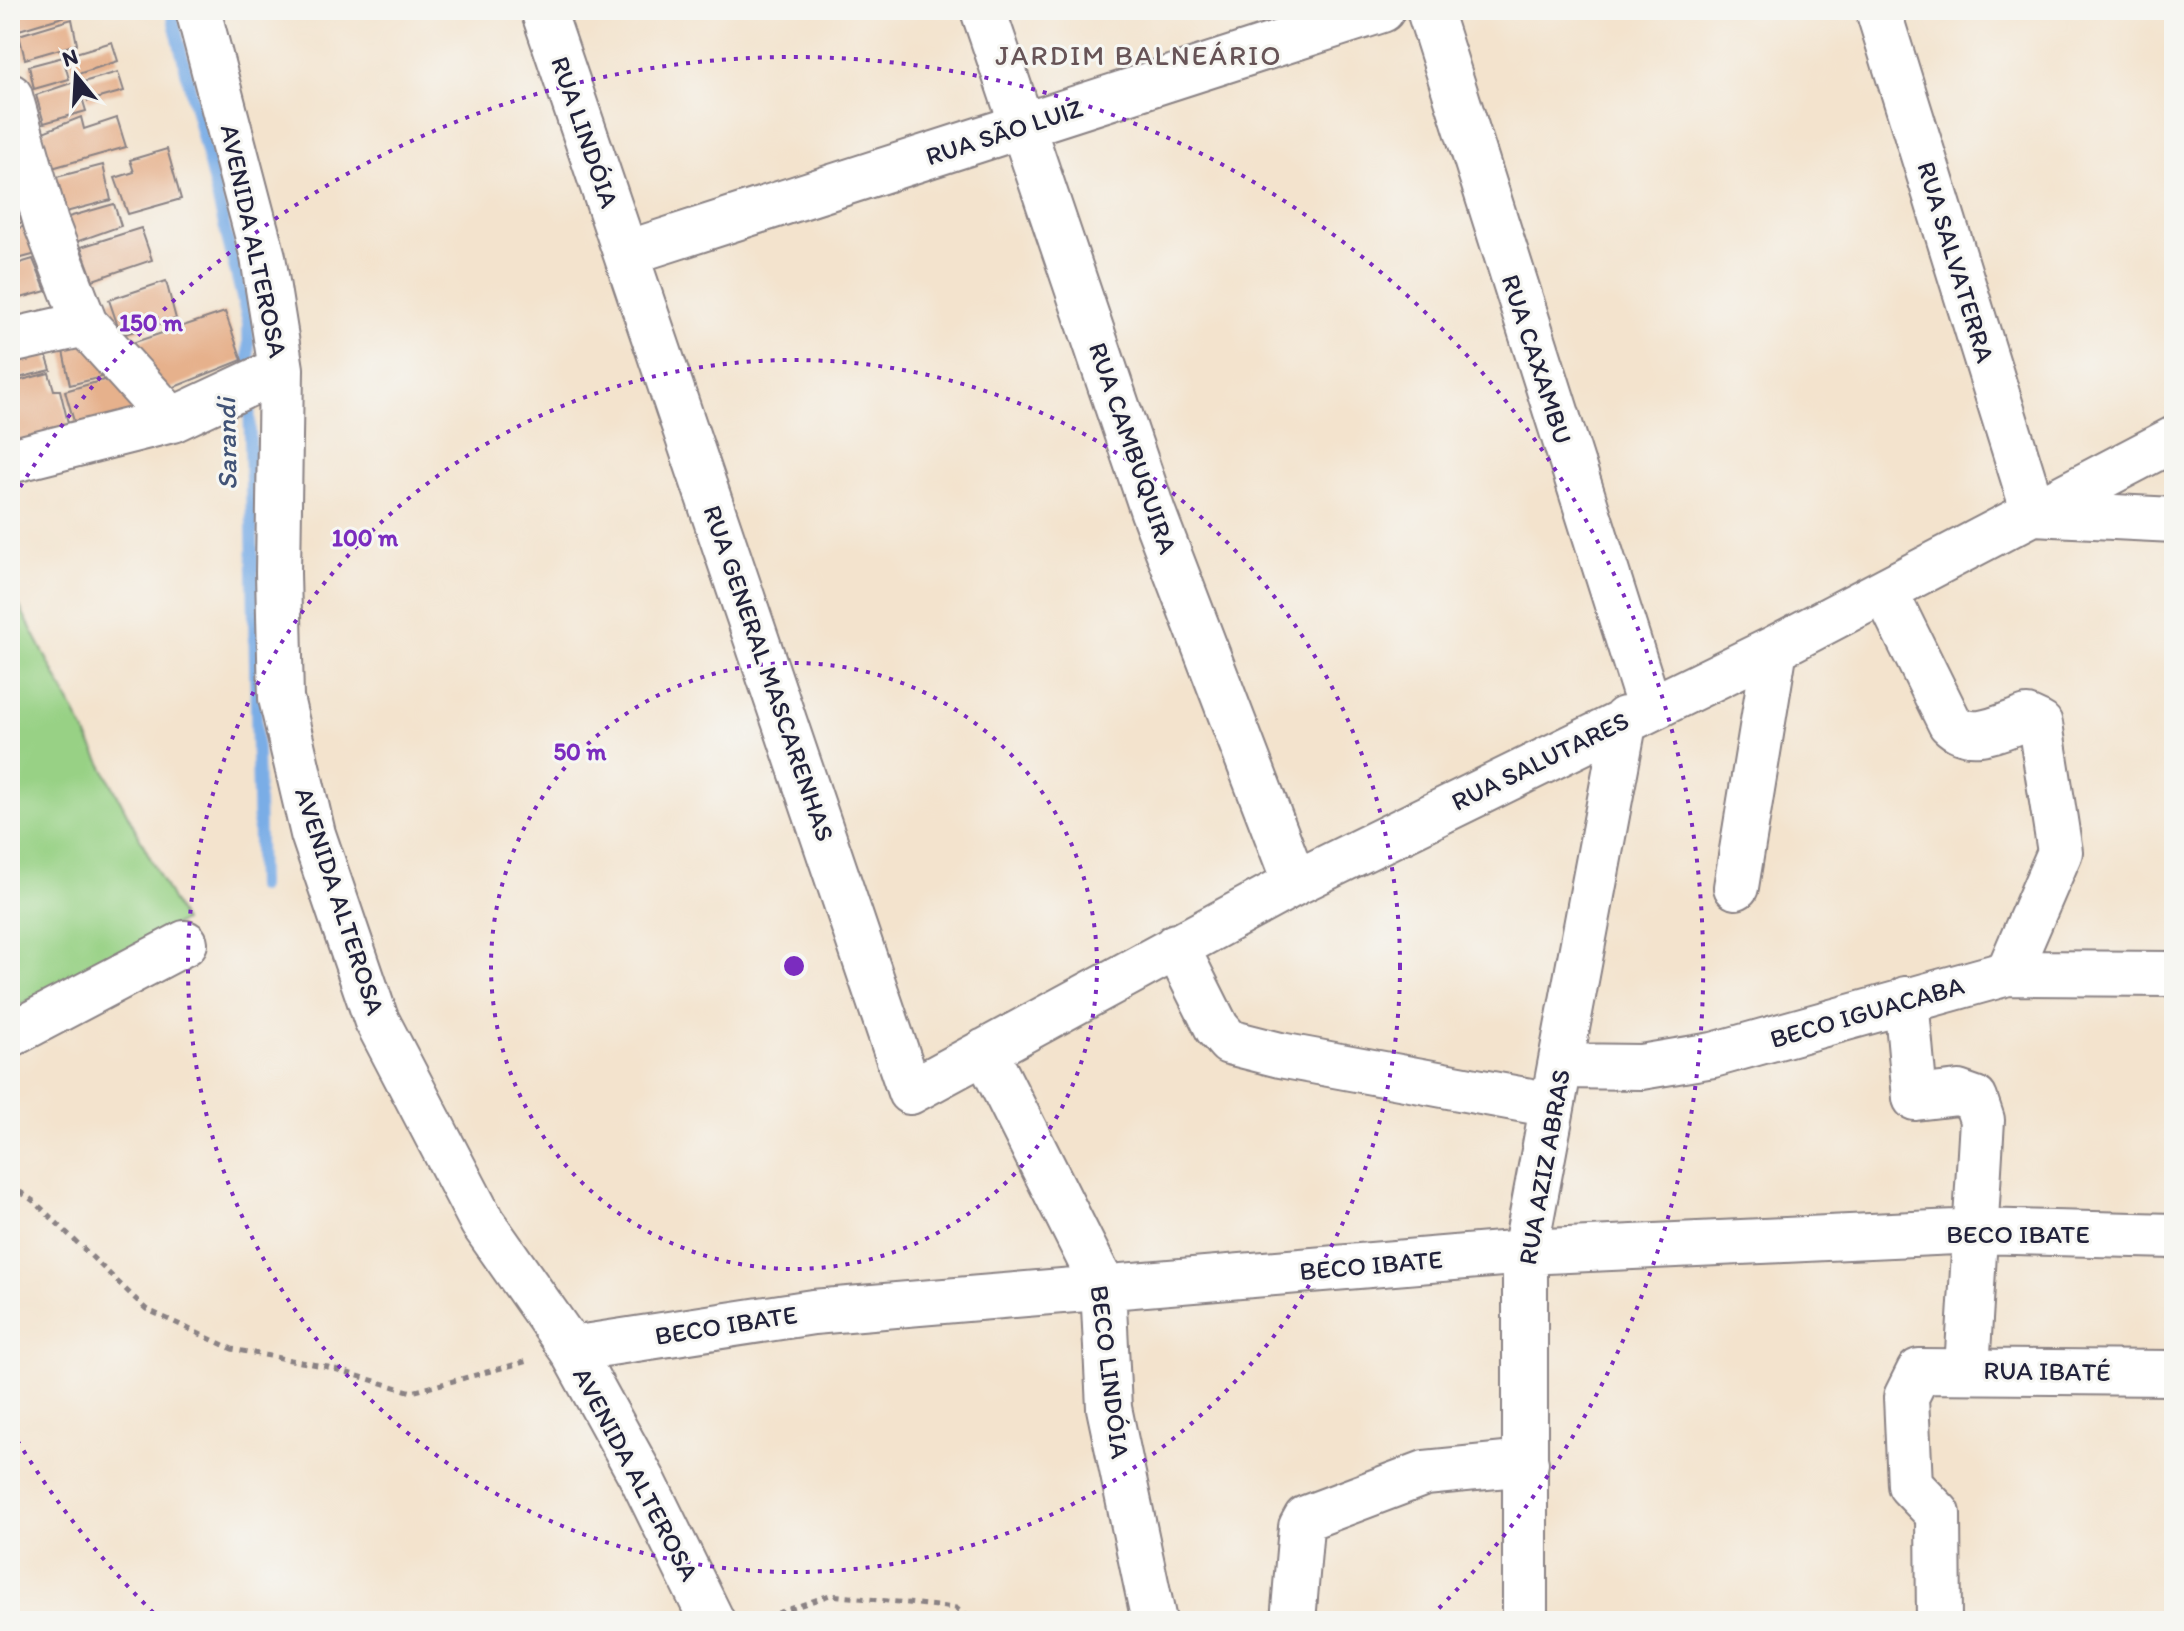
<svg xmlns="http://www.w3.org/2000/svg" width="2184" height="1631" viewBox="0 0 2184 1631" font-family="Itim,sans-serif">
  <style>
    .green { fill: #98d185; stroke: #5d7a60; stroke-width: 2 }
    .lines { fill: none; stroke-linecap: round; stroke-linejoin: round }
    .stream { stroke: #7aade6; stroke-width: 12 }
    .building { fill: #e6b18c }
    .minor-casing { stroke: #8a8284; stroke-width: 48 }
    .path { stroke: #8a8284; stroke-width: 5; stroke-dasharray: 6 6; stroke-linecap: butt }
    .minor { stroke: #fff; stroke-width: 44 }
    .ring { fill: none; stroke: #7b2cbf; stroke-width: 4; stroke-dasharray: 4 8 }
    .labels { text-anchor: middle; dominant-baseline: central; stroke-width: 6; stroke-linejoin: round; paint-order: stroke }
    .street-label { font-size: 26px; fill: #22223b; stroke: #f6f6f2 }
    .neighbourhood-label { font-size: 28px; letter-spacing: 2px; fill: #675457; stroke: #f6f6f2 }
    .water-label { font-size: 28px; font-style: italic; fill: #415377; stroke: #f6f6f2 }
    .centre { fill: #7b2cbf; stroke: #f6f6f2; stroke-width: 4 }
    .ring-label { font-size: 24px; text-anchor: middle; font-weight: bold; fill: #7b2cbf; stroke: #f6f6f2; stroke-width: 6; stroke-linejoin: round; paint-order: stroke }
  </style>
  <rect width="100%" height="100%" fill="#f6f6f2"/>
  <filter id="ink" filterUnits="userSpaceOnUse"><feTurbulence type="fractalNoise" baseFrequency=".0125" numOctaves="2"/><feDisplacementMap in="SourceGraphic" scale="16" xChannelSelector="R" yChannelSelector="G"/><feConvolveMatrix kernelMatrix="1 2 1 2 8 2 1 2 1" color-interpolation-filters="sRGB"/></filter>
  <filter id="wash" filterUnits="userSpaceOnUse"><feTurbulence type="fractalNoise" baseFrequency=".006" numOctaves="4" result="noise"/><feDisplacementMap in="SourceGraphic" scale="32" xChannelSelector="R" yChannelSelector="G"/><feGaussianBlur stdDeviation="1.8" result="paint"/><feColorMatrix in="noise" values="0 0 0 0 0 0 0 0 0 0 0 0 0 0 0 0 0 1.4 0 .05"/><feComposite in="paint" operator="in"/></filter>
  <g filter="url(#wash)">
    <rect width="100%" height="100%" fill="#f3e3cd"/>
    <path class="green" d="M10 588 183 921 10 1010Z"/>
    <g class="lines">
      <path class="stream" d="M171 10 248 322 249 373
        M249 392 260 887"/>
    </g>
    <g id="blocks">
      <path class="building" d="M13 10H72L73 14 19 30Z
        M72 19 77 44 25 59 19 35Z
        M112 42 118 61 75 75 69 55Z
        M63 57 69 79 34 89 29 66Z
        M118 72 124 91 88 101 83 82Z
        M77 81 86 111 44 123 36 95Z
        M81 117 84 129 117 118 126 147 52 168 43 132Z
        M167 149 181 199 128 214 115 178 134 172 130 160Z
        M103 165 111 200 62 213 53 178Z
        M24 185 35 220 10 225V189Z
        M114 204 121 226 73 243 65 218Z
        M39 223 48 251 10 261V230Z
        M141 228 152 260 93 280 81 247Z
        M33 259 46 291 10 301V266Z
        M166 281 176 319 121 335 109 300Z
        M225 312 242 360 162 392 129 344Z
        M90 342 125 371 70 385 63 351Z
        M43 345 51 370 10 380V354Z
        M49 373 54 390H60L70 431 14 445 10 427V383Z
        M125 374 147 410 76 428 65 391Z"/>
    </g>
  </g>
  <g filter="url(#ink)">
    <use href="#blocks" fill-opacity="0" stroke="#8a8284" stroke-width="2"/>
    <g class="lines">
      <defs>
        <path id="minor" d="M198 10 263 257 281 369 278 573 281 698 313 834 376 1019 482 1222 571 1349 643 1480 712 1621
          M543 10 910 1092 1295 883 1775 648 2174 439
          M983 10 1153 512 1295 883
          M1429 10 1649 706
          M1878 10 2034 513 2174 520
          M10 96 46 223 85 324 172 420
          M627 253 1382 10
          M10 341 85 324
          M10 461 172 420 281 369
          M1885 591 1950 723C1972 745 2002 726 2027 718L2040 724 2060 852 2008 973
          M1736 887 1775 648
          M1176 946 1217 1028 1229 1042 1280 1055 1552 1105
          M1906 999 1915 1098 1958 1093 1975 1099 1982 1120 1967 1369
          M10 1035 185 943
          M985 1051 1103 1286 1109 1408 1154 1621
          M1561 1066 1641 1067 1713 1055 2008 973 2174 974
          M571 1349 813 1312 1525 1252 1977 1231 2174 1236
          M1293 1621 1301 1527 1306 1518 1425 1473 1526 1463
          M1525 1621V1252L1625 719
          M1939 1621 1938 1514 1910 1485 1906 1397 1919 1371 2174 1373"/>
      </defs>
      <use href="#minor" class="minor-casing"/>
      <path class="path" d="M10 1185 35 1202 146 1309 232 1349 328 1367 412 1392 528 1361
        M755 1621 830 1595 956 1608 972 1621"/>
      <use href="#minor" class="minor"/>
    </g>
  </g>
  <g class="ring">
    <circle cx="794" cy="966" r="303"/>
    <circle cx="794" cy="966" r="606"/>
    <path d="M162 1621A910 910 0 0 1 14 1435M14 497A910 910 0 1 1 1426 1621"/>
  </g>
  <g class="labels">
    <g class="street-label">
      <text transform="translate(585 132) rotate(71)">RUA LINDÓIA</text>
      <text transform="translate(1004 132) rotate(-18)">RUA SÃO LUIZ</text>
      <text transform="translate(254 241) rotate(78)">AVENIDA ALTEROSA</text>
      <text transform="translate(1956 262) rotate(73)">RUA SALVATERRA</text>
      <text transform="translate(1537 359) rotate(72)">RUA CAXAMBU</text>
      <text transform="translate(1133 448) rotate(71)">RUA CAMBUQUIRA</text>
      <text transform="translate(769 673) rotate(71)">RUA GENERAL MASCARENHAS</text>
      <text transform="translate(1540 761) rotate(-26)">RUA SALUTARES</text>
      <text transform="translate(340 901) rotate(72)">AVENIDA ALTEROSA</text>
      <text transform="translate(1867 1012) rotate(-16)">BECO IGUACABA</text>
      <text transform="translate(1544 1167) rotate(-80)">RUA AZIZ ABRAS</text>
      <text x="2018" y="1234">BECO IBATE</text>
      <text transform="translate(1371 1265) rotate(-5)">BECO IBATE</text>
      <text transform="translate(726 1325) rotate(-9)">BECO IBATE</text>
      <text transform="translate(2047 1371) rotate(1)">RUA IBATÉ</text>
      <text transform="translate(1110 1372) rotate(83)">BECO LINDÓIA</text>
      <text transform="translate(636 1474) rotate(62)">AVENIDA ALTEROSA</text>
    </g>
    <g class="neighbourhood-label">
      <text x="1139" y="55">JARDIM BALNEÁRIO</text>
    </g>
    <g class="water-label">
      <text transform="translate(226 444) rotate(-91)">Sarandi</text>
    </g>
  </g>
  <circle cx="794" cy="966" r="12" class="centre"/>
  <g class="ring-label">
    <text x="151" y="331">150 m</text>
    <text x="365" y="546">100 m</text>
    <text x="580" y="760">50 m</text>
  </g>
  <rect width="2184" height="1631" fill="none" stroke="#f6f6f2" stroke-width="40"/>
  <g transform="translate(76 76) rotate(342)" stroke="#f6f6f2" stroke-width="6" paint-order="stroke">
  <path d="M0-6L14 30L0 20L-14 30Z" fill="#22223b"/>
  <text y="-12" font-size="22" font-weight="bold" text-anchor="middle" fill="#22223b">N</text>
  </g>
</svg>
